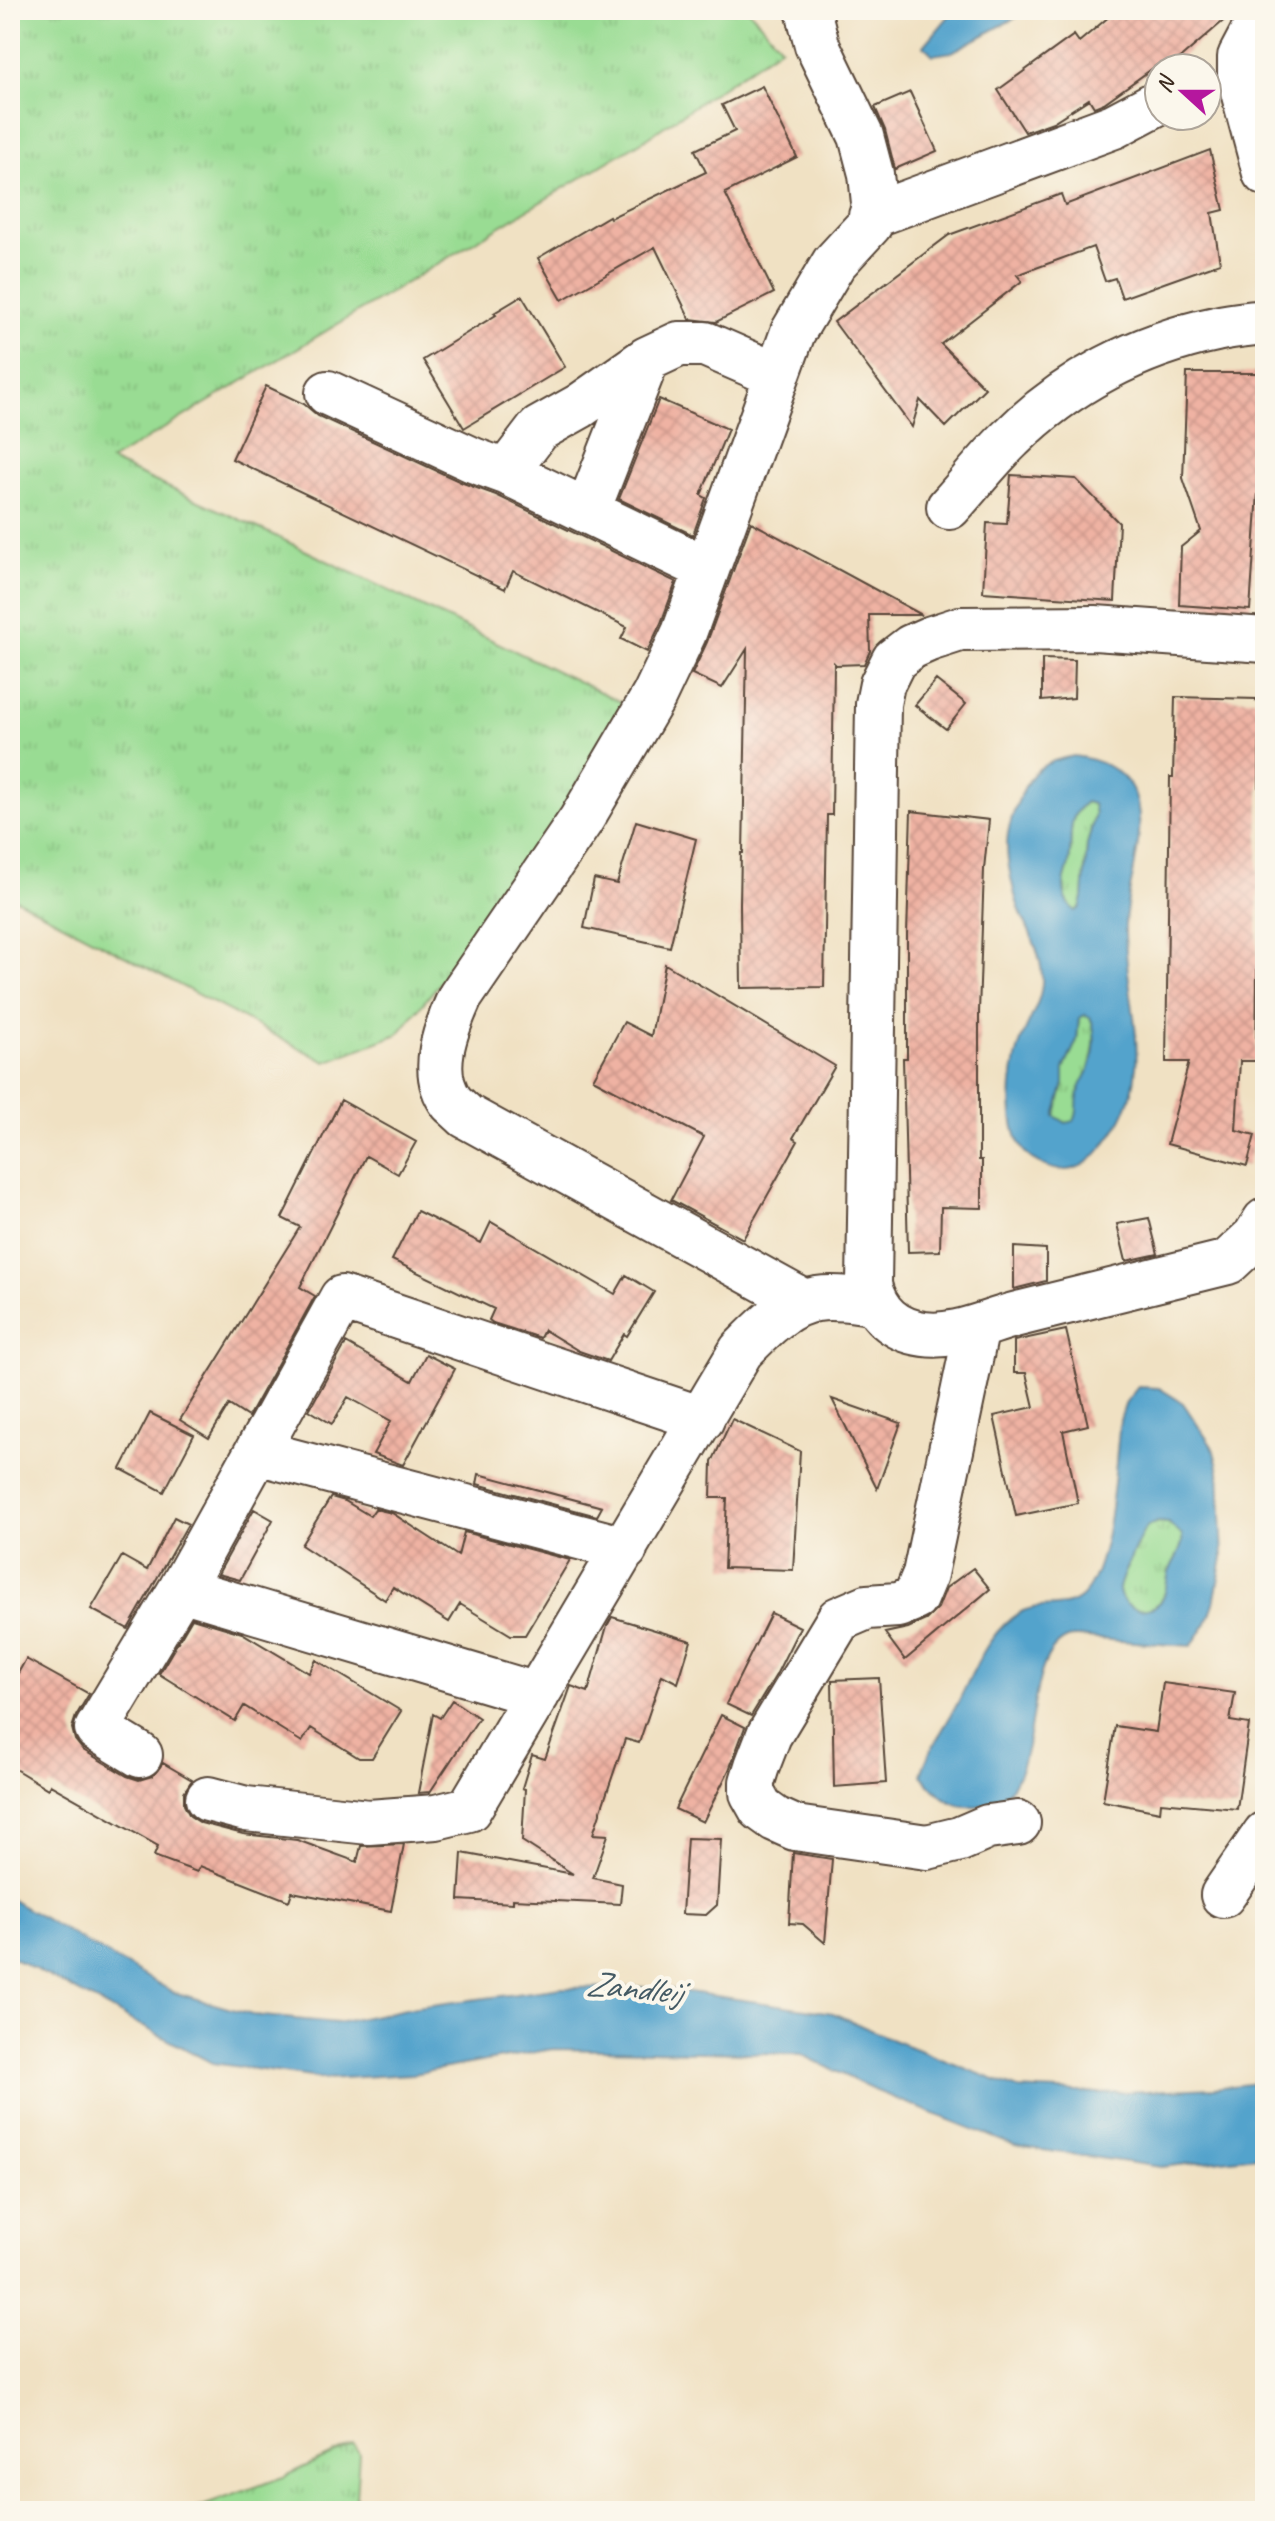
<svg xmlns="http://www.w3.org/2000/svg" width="1275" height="2521" viewBox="0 0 1275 2521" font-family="Caveat,sans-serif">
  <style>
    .grass { fill: url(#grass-tufts); stroke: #6a8358; stroke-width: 2 }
    .water { fill: #52a3cc; stroke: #466675; stroke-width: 2; fill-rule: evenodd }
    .building { fill: url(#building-cross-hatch) }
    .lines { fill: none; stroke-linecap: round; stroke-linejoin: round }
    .minor-casing { stroke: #564537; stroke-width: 48 }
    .minor { stroke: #fff; stroke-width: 44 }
    .labels { text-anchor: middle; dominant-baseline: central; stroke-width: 8; stroke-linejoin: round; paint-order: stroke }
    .water-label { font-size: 36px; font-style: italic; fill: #445a64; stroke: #fbf7ec }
  </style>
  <defs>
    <pattern id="grass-tufts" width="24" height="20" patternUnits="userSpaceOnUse" patternTransform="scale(2)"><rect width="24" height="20" fill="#99dc93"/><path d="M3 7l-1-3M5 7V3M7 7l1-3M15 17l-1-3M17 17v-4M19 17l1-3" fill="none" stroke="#85bd7e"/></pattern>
    <pattern id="building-cross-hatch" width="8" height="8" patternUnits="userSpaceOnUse" patternTransform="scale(2)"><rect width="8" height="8" fill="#efb2a3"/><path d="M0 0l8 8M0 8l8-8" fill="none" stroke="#ce998c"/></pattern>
  </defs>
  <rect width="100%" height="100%" fill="#fbf7ec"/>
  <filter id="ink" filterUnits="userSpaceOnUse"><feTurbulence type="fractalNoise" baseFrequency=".0125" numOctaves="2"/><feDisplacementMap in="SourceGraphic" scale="16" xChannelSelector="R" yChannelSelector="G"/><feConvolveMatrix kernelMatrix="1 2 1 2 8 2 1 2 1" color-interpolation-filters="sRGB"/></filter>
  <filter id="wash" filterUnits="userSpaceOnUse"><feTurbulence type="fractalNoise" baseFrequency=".006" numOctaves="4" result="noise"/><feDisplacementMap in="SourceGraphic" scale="32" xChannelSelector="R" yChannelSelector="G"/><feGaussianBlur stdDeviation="1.8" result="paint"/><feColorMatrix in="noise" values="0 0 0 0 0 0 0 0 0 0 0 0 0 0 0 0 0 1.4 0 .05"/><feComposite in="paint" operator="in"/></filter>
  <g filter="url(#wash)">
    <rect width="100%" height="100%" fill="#f0e1c3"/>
    <path class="grass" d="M10 10H749L781 47 647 138 110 461 267 532 625 704 540 846 480 934 398 1034 326 1062 16 899 10 900Z
      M1086 802 1093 804 1095 814 1087 845 1083 899 1080 908 1075 912C1070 906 1064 897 1063 889 1063 880 1068 871 1069 863 1073 840 1065 817 1086 802Z
      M1084 1015 1090 1017C1104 1047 1080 1084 1077 1115L1074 1121 1066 1123 1055 1116 1064 1085V1069L1077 1040 1079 1018Z
      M1158 1522 1168 1523 1182 1535C1184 1548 1175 1558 1170 1570 1166 1579 1167 1592 1162 1600 1149 1616 1121 1611 1119 1590 1118 1583 1141 1535 1146 1526Z
      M353 2444 359 2453 355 2511H189L283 2477Z"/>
    <path class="water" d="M954 10H1030L952 52 933 55 924 46Z
      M1074 756C1095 759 1119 767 1131 787 1152 823 1127 885 1125 923 1123 1004 1163 1073 1105 1144 1095 1157 1083 1169 1066 1170 1055 1171 1041 1165 1032 1159 1003 1138 1010 1074 1020 1044 1027 1022 1044 1000 1042 976 1041 954 1030 933 1021 913 1015 900 1013 887 1010 873 1004 842 1007 826 1020 797 1032 769 1044 761 1074 756ZM1086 802 1093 804 1095 814 1087 845 1083 898 1080 908 1075 911C1070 906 1064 897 1064 888 1063 880 1068 871 1069 863 1073 840 1065 817 1086 802ZM1085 1015 1090 1017C1097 1032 1095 1052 1090 1067 1087 1077 1079 1086 1078 1096 1076 1106 1079 1112 1074 1121L1066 1123 1055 1116 1064 1084V1069L1077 1040 1079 1018Z
      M1138 1387 1159 1388 1183 1403 1213 1448 1219 1471 1223 1558 1214 1603 1207 1623 1191 1646C1160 1644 1130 1642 1099 1639 1090 1639 1076 1635 1068 1638 1015 1659 1050 1792 984 1805 952 1811 941 1797 921 1775 928 1751 942 1732 954 1710 972 1677 987 1629 1023 1611 1041 1602 1064 1612 1081 1597 1112 1569 1115 1461 1120 1420L1126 1402ZM1158 1522 1168 1523 1182 1535C1184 1548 1175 1558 1170 1570 1166 1579 1167 1592 1162 1600 1149 1616 1121 1611 1119 1590 1118 1583 1141 1535 1146 1527Z
      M10 1899 173 1992 252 2015 337 2023 416 2007 562 1988 654 1987 833 2013 893 2040 1018 2089 1099 2093 1214 2088 1265 2082V2155L1161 2167 1015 2146 874 2090 801 2054 553 2049 413 2074 325 2079 212 2063 10 1956Z"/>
    <g id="blocks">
      <path class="building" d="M1117 10H1236L1169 68H1160L1159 64 1104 103 1094 107 1089 99 1053 122 1025 132 998 90 1074 35 1079 42Z
        M762 86 797 157 725 193 774 293 716 322 690 319 655 247 562 300 538 258 609 216 610 218 706 172 695 150 735 131 722 105Z
        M910 92 937 151 895 169 885 130 875 107Z
        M1210 150 1224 210 1212 213 1220 263 1122 298 1115 278 1105 281 1093 247 1017 275 1022 281 941 344 985 388 946 427 920 400 912 427 834 322 949 235 1061 194 1065 205Z
        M522 296 565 367 464 428 423 360 496 315 494 313Z
        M1187 373H1261V449L1250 610 1179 605 1181 547 1201 531 1183 478Z
        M266 386 304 404 318 416 463 483 496 495 676 582 661 623 647 652 621 639 627 627 513 571 505 589 232 459Z
        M659 399 728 429 701 495 706 498 693 535 619 499Z
        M1011 475 1076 479 1119 523 1115 601 983 592 987 523 1007 524Z
        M751 522 922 615H869L870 651 864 664 836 665 834 663 832 815H827L824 987 741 988 740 904 741 853H743L747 649 722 688 692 674 707 642Z
        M1042 659 1075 660 1074 698 1042 701Z
        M936 680 966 704 946 729 915 705Z
        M1175 697 1257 699 1256 701 1260 702 1256 1061H1240L1236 1130 1255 1135 1247 1166 1167 1144 1189 1062H1166L1170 777H1173Z
        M911 811 989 820 984 869 979 1012V1160H982V1208L941 1207 940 1251 908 1252 903 1058H907V935Z
        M636 821 696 839 670 947 584 928 594 879 617 884Z
        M665 964 835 1066 793 1138 798 1141 743 1239 671 1200 704 1137 593 1079 624 1022 651 1036Z
        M341 1100 416 1142 398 1174 366 1156 300 1287 315 1296 248 1417 229 1405 209 1438 180 1420 300 1227 282 1218Z
        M417 1211 481 1243 491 1222 615 1294 626 1275 654 1292 627 1336 624 1334 608 1361 579 1351 544 1330 540 1338 493 1323 489 1320 494 1309 392 1260Z
        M1149 1218 1158 1254 1126 1261 1117 1224Z
        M1014 1247 1046 1249V1281L1014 1289Z
        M1066 1330 1088 1425 1063 1431 1078 1503 1016 1516 994 1416 1034 1407 1026 1373H1014V1341Z
        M346 1343 412 1381 426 1354 455 1369 403 1465 373 1454 391 1421 348 1397 332 1424 309 1410Z
        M832 1399 901 1423 877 1489Z
        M150 1413 194 1435 164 1492 121 1469Z
        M732 1419 800 1451 793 1570 724 1568 727 1498H711L712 1462Z
        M479 1474 602 1507 597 1516 477 1484Z
        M331 1497 345 1501 370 1516 375 1509 392 1513 458 1556 464 1532 570 1560 525 1635H511L460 1604 449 1622 393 1587 385 1600 301 1545Z
        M254 1509 273 1520 240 1580 218 1574Z
        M174 1517 188 1524 128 1629 91 1609 122 1556 147 1570Z
        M973 1568 990 1589 905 1660 885 1633 908 1628 926 1620 938 1608 946 1588Z
        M771 1613 800 1627 776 1675 751 1716 726 1704Z
        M612 1617 691 1641 678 1683 662 1675 639 1743 625 1739 593 1834 608 1835 593 1878 622 1884 620 1904 513 1899V1903L459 1900 462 1853 573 1874 522 1841 525 1789 522 1788 532 1755 545 1759 571 1686 588 1692 607 1626Z
        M192 1618 242 1633 309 1673 316 1660 401 1711 372 1758H359L311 1728 302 1742 244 1706 235 1721 159 1674Z
        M26 1659 89 1694 76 1716 72 1728 75 1740 83 1750 127 1776 139 1780 153 1776 163 1763 192 1780 184 1792V1805L190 1816 201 1823 243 1834 297 1840 357 1862 361 1846 404 1844 391 1911 292 1892 289 1901 200 1866 197 1872 154 1856 158 1846 50 1785 48 1789 10 1766V1687Z
        M879 1678 886 1783 834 1787 832 1680Z
        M1163 1683 1235 1693 1230 1721 1249 1724 1237 1809 1161 1802 1160 1812 1103 1801 1115 1726 1156 1732Z
        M452 1700 479 1718 430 1792 418 1793 433 1714 440 1718Z
        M721 1715 745 1727 729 1770 703 1822 675 1809Z
        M687 1838 721 1839 717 1905 706 1915 682 1914Z
        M793 1853 832 1859 825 1943 803 1924 789 1923Z"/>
    </g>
  </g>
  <g filter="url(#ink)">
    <use href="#blocks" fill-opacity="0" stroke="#564537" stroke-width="2"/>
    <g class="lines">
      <defs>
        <path id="minor" d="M1265 16 1259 21 1240 57V80L1265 173
          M871 216 1114 126 1159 102
          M328 393 473 460 506 472
          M949 507C970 484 989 459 1011 438 1067 382 1139 345 1216 329 1232 325 1249 324 1265 322
          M588 510 647 359
          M707 569 506 472 539 429 580 406 647 359 679 344H705L776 375
          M1265 640 1095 628 960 629 929 639 911 647 894 660 882 684 878 704 869 1285C876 1313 894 1330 924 1334 955 1338 984 1323 1014 1315 1085 1297 1157 1280 1228 1262L1255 1237 1265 1221
          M804 1302 466 1116C462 1112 456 1107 452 1103 428 1072 446 1028 460 997L581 820 654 696 684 633 793 332 834 263 870 224 874 203 871 174 861 136 817 45 808 10
          M977 1327 925 1574 915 1598 898 1605 867 1607 839 1619 769 1735 757 1766 752 1782V1793L761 1809 775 1819 795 1828 927 1847 960 1839 988 1827 1018 1823
          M257 1452 625 1549
          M181 1589 342 1298 702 1419
          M140 1755 97 1729 181 1589 537 1695
          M208 1799 246 1809 369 1822 436 1817 469 1809 741 1351C762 1330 786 1303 817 1299 835 1296 855 1300 873 1302
          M1223 1895 1265 1834"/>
      </defs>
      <use href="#minor" class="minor-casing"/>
      <use href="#minor" class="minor"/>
    </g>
  </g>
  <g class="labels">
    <g class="water-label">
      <text transform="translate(634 1987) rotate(5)">Zandleij</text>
    </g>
  </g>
  <rect width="1275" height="2521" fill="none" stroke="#fbf7ec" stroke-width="40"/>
  <g transform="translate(1183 92) rotate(291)"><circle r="38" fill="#fbf7ec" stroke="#aea59a" stroke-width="2"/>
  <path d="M0-6L14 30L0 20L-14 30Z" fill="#b5179e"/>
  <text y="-12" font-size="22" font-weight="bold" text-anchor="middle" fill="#3b2a1e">N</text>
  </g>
</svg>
